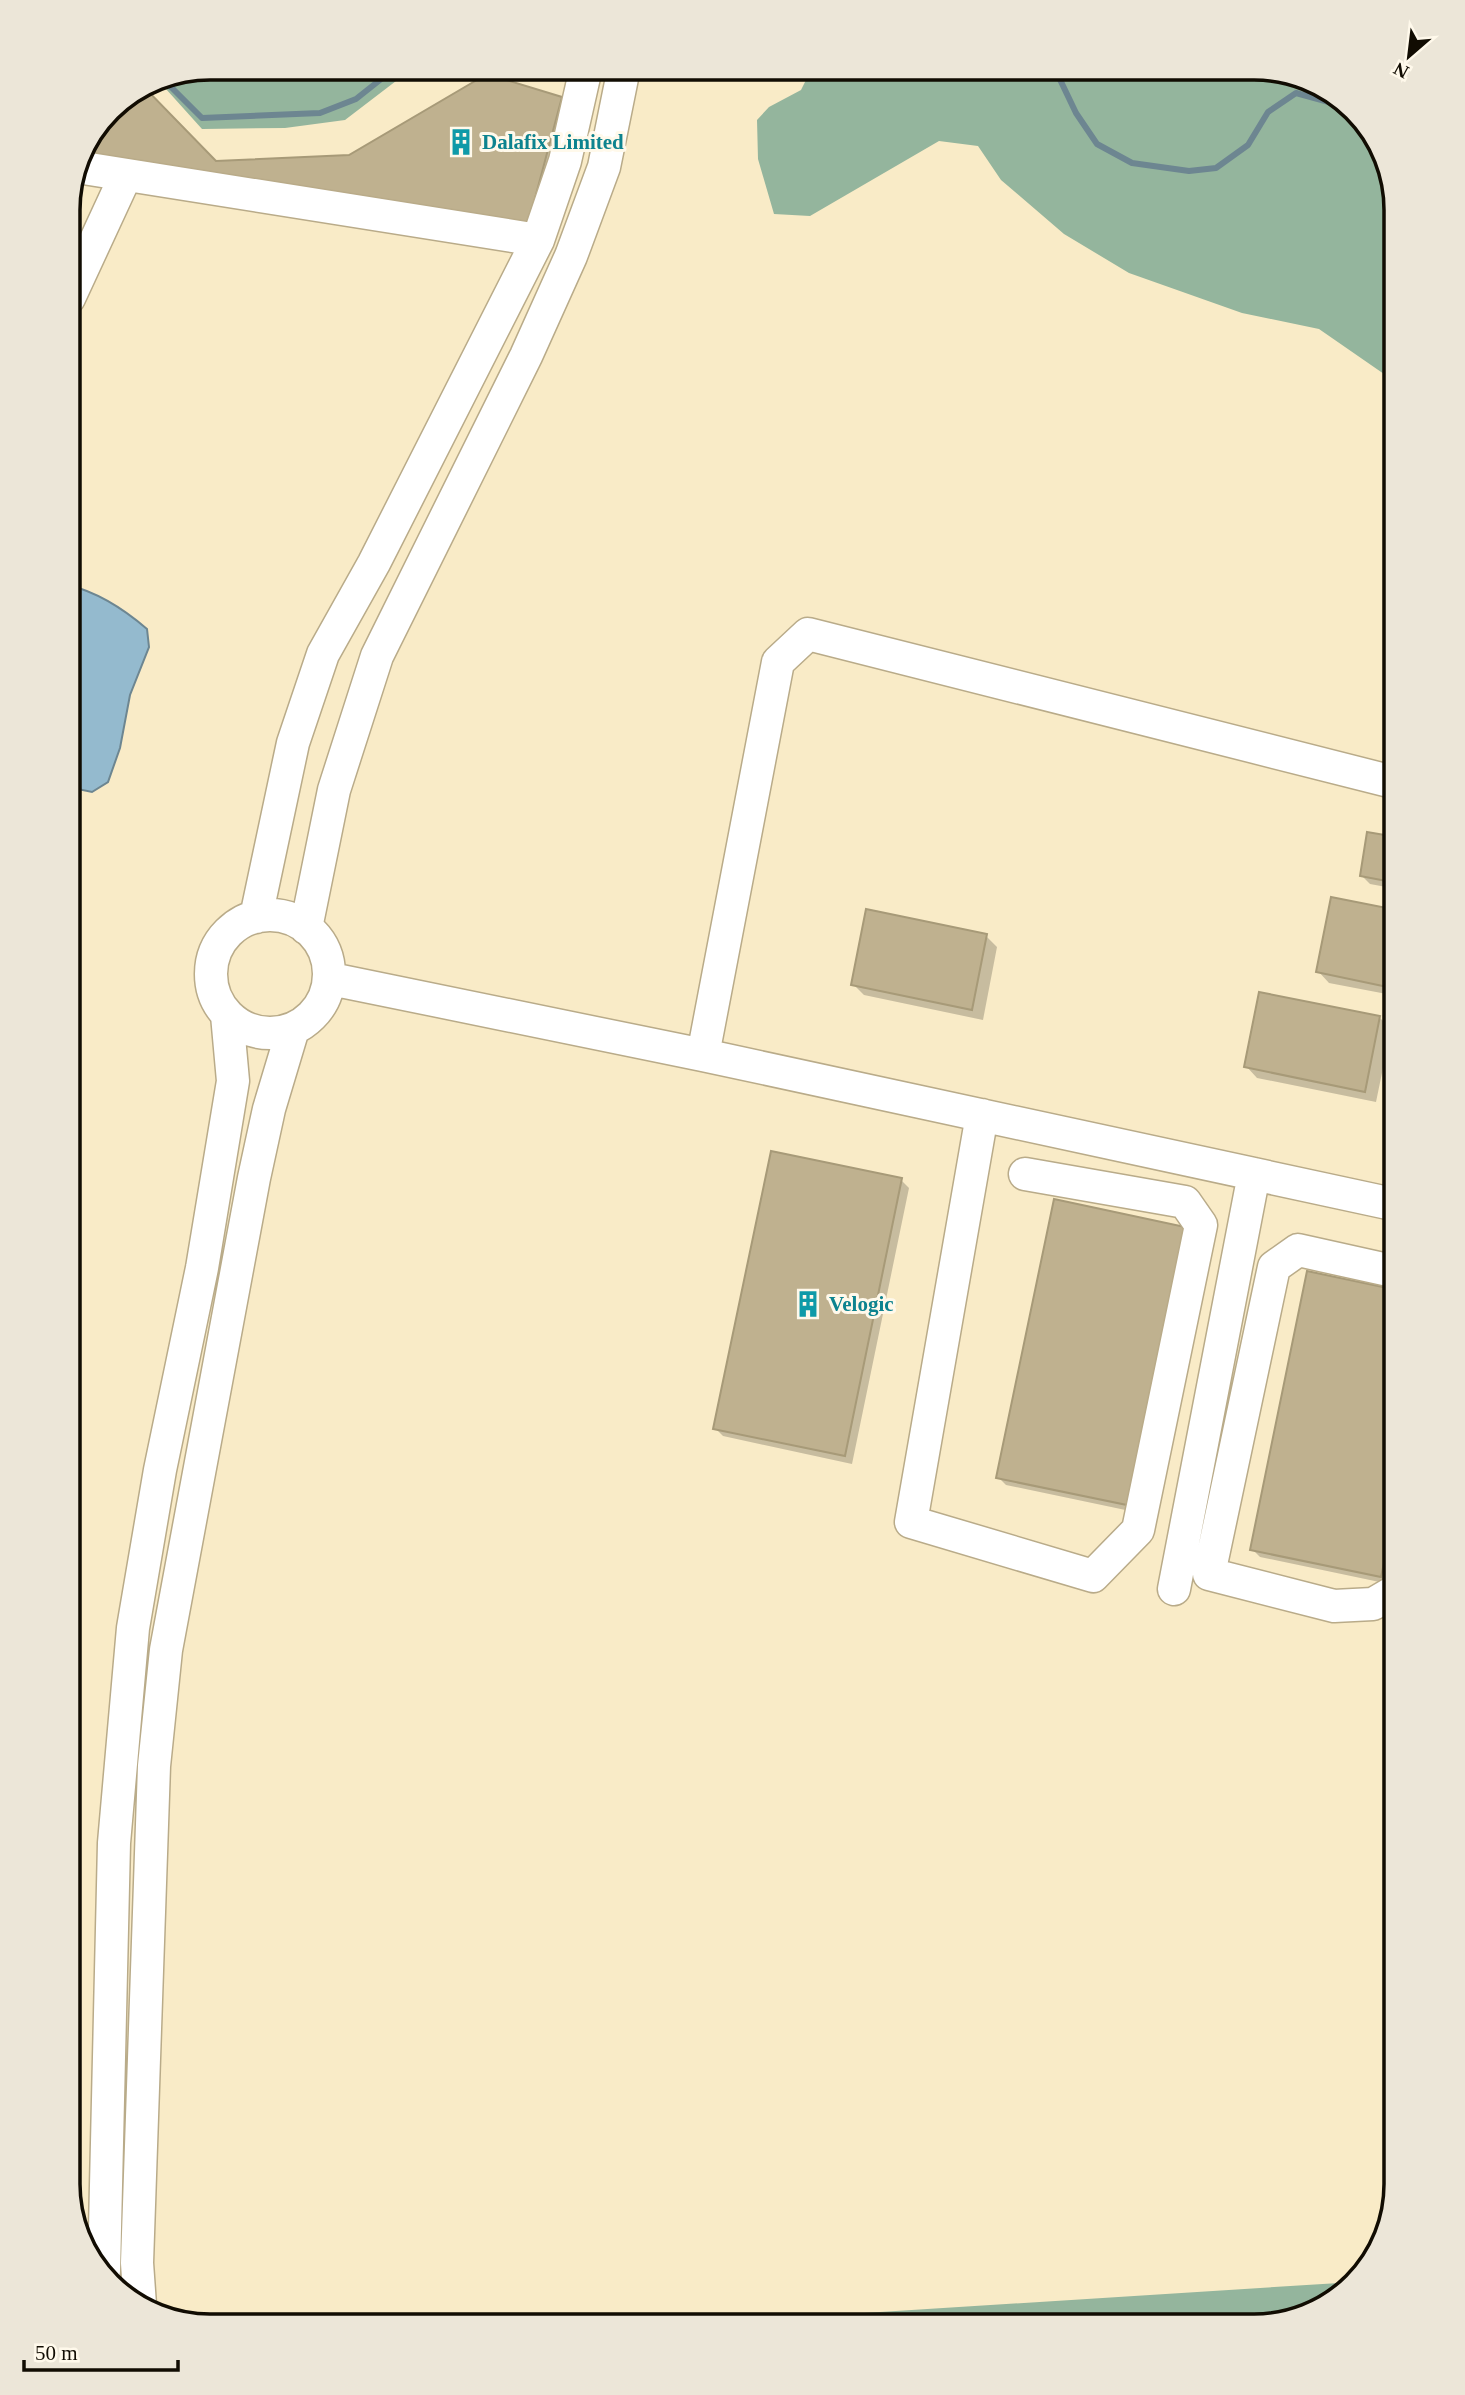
<svg xmlns="http://www.w3.org/2000/svg" width="1465" height="2395" viewBox="0 0 1465 2395" font-family="'Times New Roman',serif">
  <style>
    .forest { fill: #94b59d }
    .water { fill: #94bace; stroke: #6d8691; stroke-width: 2 }
    .shadow { fill: #0003 }
    .lines { fill: none; stroke-linecap: round; stroke-linejoin: round }
    .stream { stroke: #6d8691; stroke-width: 6 }
    .building { fill: #bfb18f; stroke: #a79a78; stroke-width: 2 }
    .minor-casing { stroke: #b9ab89; stroke-width: 35 }
    .minor { stroke: #fff; stroke-width: 32 }
    .labels { text-anchor: middle; dominant-baseline: central; stroke-width: 6; stroke-linejoin: round; paint-order: stroke }
    .culture-label { font-size: 21px; font-weight: bold; fill: #0d838f; stroke: #fff9eb; text-anchor: start }
    .rim { fill: none; stroke: #110c02; stroke-width: 3.5 }
  </style>
  <rect width="100%" height="100%" fill="#f9ebc7"/>
  <path class="forest" d="M211 68H413L345 120 285 128 202 129 157 79Z
    M812 68 1264 69 1334 93 1382 148 1397 211V383L1319 329 1242 313 1129 273 1064 234 1001 180 978 146 939 141 810 216 774 214 758 159 757 120 769 107 801 90Z
    M1339 2283 1347 2286 1317 2312 1254 2327H804L817 2316Z"/>
  <path class="water" d="M68 585C97 592 125 610 147 629L149 647 130 695 120 748 108 782 92 792 68 787Z"/>
  <path class="shadow" d="M143 88 215 162 350 157 561 98 572 109 536 246 108 166 99 126 110 110Z
    M1397 839V889L1370 884 1362 876Z
    M1397 912V996L1329 983 1318 971Z
    M986 936 997 947 983 1020 864 995 853 984Z
    M1380 1018 1391 1029 1376 1102 1257 1078 1246 1066Z
    M901 1180 909 1188 852 1464 723 1436 715 1428Z
    M1184 1229 1135 1512 1006 1485 998 1477Z
    M1397 1291V1547L1389 1584 1260 1557 1252 1549Z"/>
  <g class="lines">
    <path class="stream" d="M1055 69 1076 113 1097 144 1132 163 1189 171 1216 168 1248 145 1268 112 1296 93 1347 107
      M162 78 202 118 320 113 356 99 395 68"/>
  </g>
  <path class="building" d="M487 74 562 97 525 236 95 155 97 129 110 110 144 87 216 161 349 155Z
    M1367 832 1397 837V883L1360 876Z
    M1331 897 1397 910V989L1316 972Z
    M866 909 987 934 972 1010 851 985Z
    M1259 992 1380 1016 1365 1092 1244 1067Z
    M771 1151 902 1178 845 1456 713 1429Z
    M1054 1199 1185 1227 1127 1505 996 1478Z
    M1307 1271 1397 1290V1502L1381 1577 1250 1550Z"/>
  <g class="lines">
    <defs>
      <path id="minor" d="M77 167 538 240
        M69 298 125 177
        M211 974a59 59 0 1 1 118 0a59 59 0 1 1-118 0Z
        M256 917 293 743 323 654 374 563 538 240 565 161 586 68
        M306 928 334 790 377 656 526 356 571 256 604 167 624 68
        M331 979 703 1055 1397 1205
        M703 1055 778 662 808 634 1397 783
        M982 1115 911 1522 1093 1576 1138 1530 1201 1225 1185 1202 1025 1174
        M1174 1589 1254 1174
        M1397 1590 1373 1604 1334 1606 1209 1574 1274 1267 1298 1250 1397 1272
        M104 2271 114 1843 133 1628 160 1470 202 1268 233 1081 227 1015
        M140 2305 137 2263 154 1766 166 1650 254 1178 269 1109 293 1029"/>
    </defs>
    <use href="#minor" class="minor-casing"/>
    <use href="#minor" class="minor"/>
  </g>
  <defs>
    <symbol id="building-bare" viewBox="-9 -9 18 18"><path d="M-4-6H4V6H1V3H-1V6H-4ZM-2.5-4.3h1.7v1.8h-1.7ZM.8-4.3h1.7v1.8H.8ZM-2.5-1h1.7V.8h-1.7ZM.8-1h1.7V.8H.8Z" fill="#0f9aa8" stroke="#fff9eb" stroke-width="2.5" paint-order="stroke"/></symbol>
  </defs>
  <g fill-rule="evenodd">
    <use href="#building-bare" x="442" y="123" width="38" height="38"/>
    <use href="#building-bare" x="789" y="1285" width="38" height="38"/>
  </g>
  <g class="labels">
    <g class="culture-label">
      <text x="482" y="142">Dalafix Limited</text>
      <text x="829" y="1304">Velogic</text>
    </g>
  </g>
  <path d="M0 0H1465V2395H0ZM210 80H1254A130 130 0 0 1 1384 210V2184A130 130 0 0 1 1254 2314H210A130 130 0 0 1 80 2184V210A130 130 0 0 1 210 80Z" fill="#ece6d8" fill-rule="evenodd"/>
  <path class="rim" d="M210 80H1254A130 130 0 0 1 1384 210V2184A130 130 0 0 1 1254 2314H210A130 130 0 0 1 80 2184V210A130 130 0 0 1 210 80Z"/>
  <g transform="translate(1409 56) rotate(208)" stroke="#fff9eb" stroke-width="5" paint-order="stroke">
  <path d="M0-5L12 26L0 18L-12 26Z" fill="#110c02"/>
  <text y="-10" font-size="19" font-weight="bold" text-anchor="middle" fill="#110c02">N</text>
  </g>
  <path d="M24 2360v10h154v-10" fill="none" stroke="#110c02" stroke-width="3.5"/>
  <text x="35" y="2360" font-size="21" fill="#110c02" stroke="#fff9eb" stroke-width="5" paint-order="stroke">50 m</text>
</svg>
